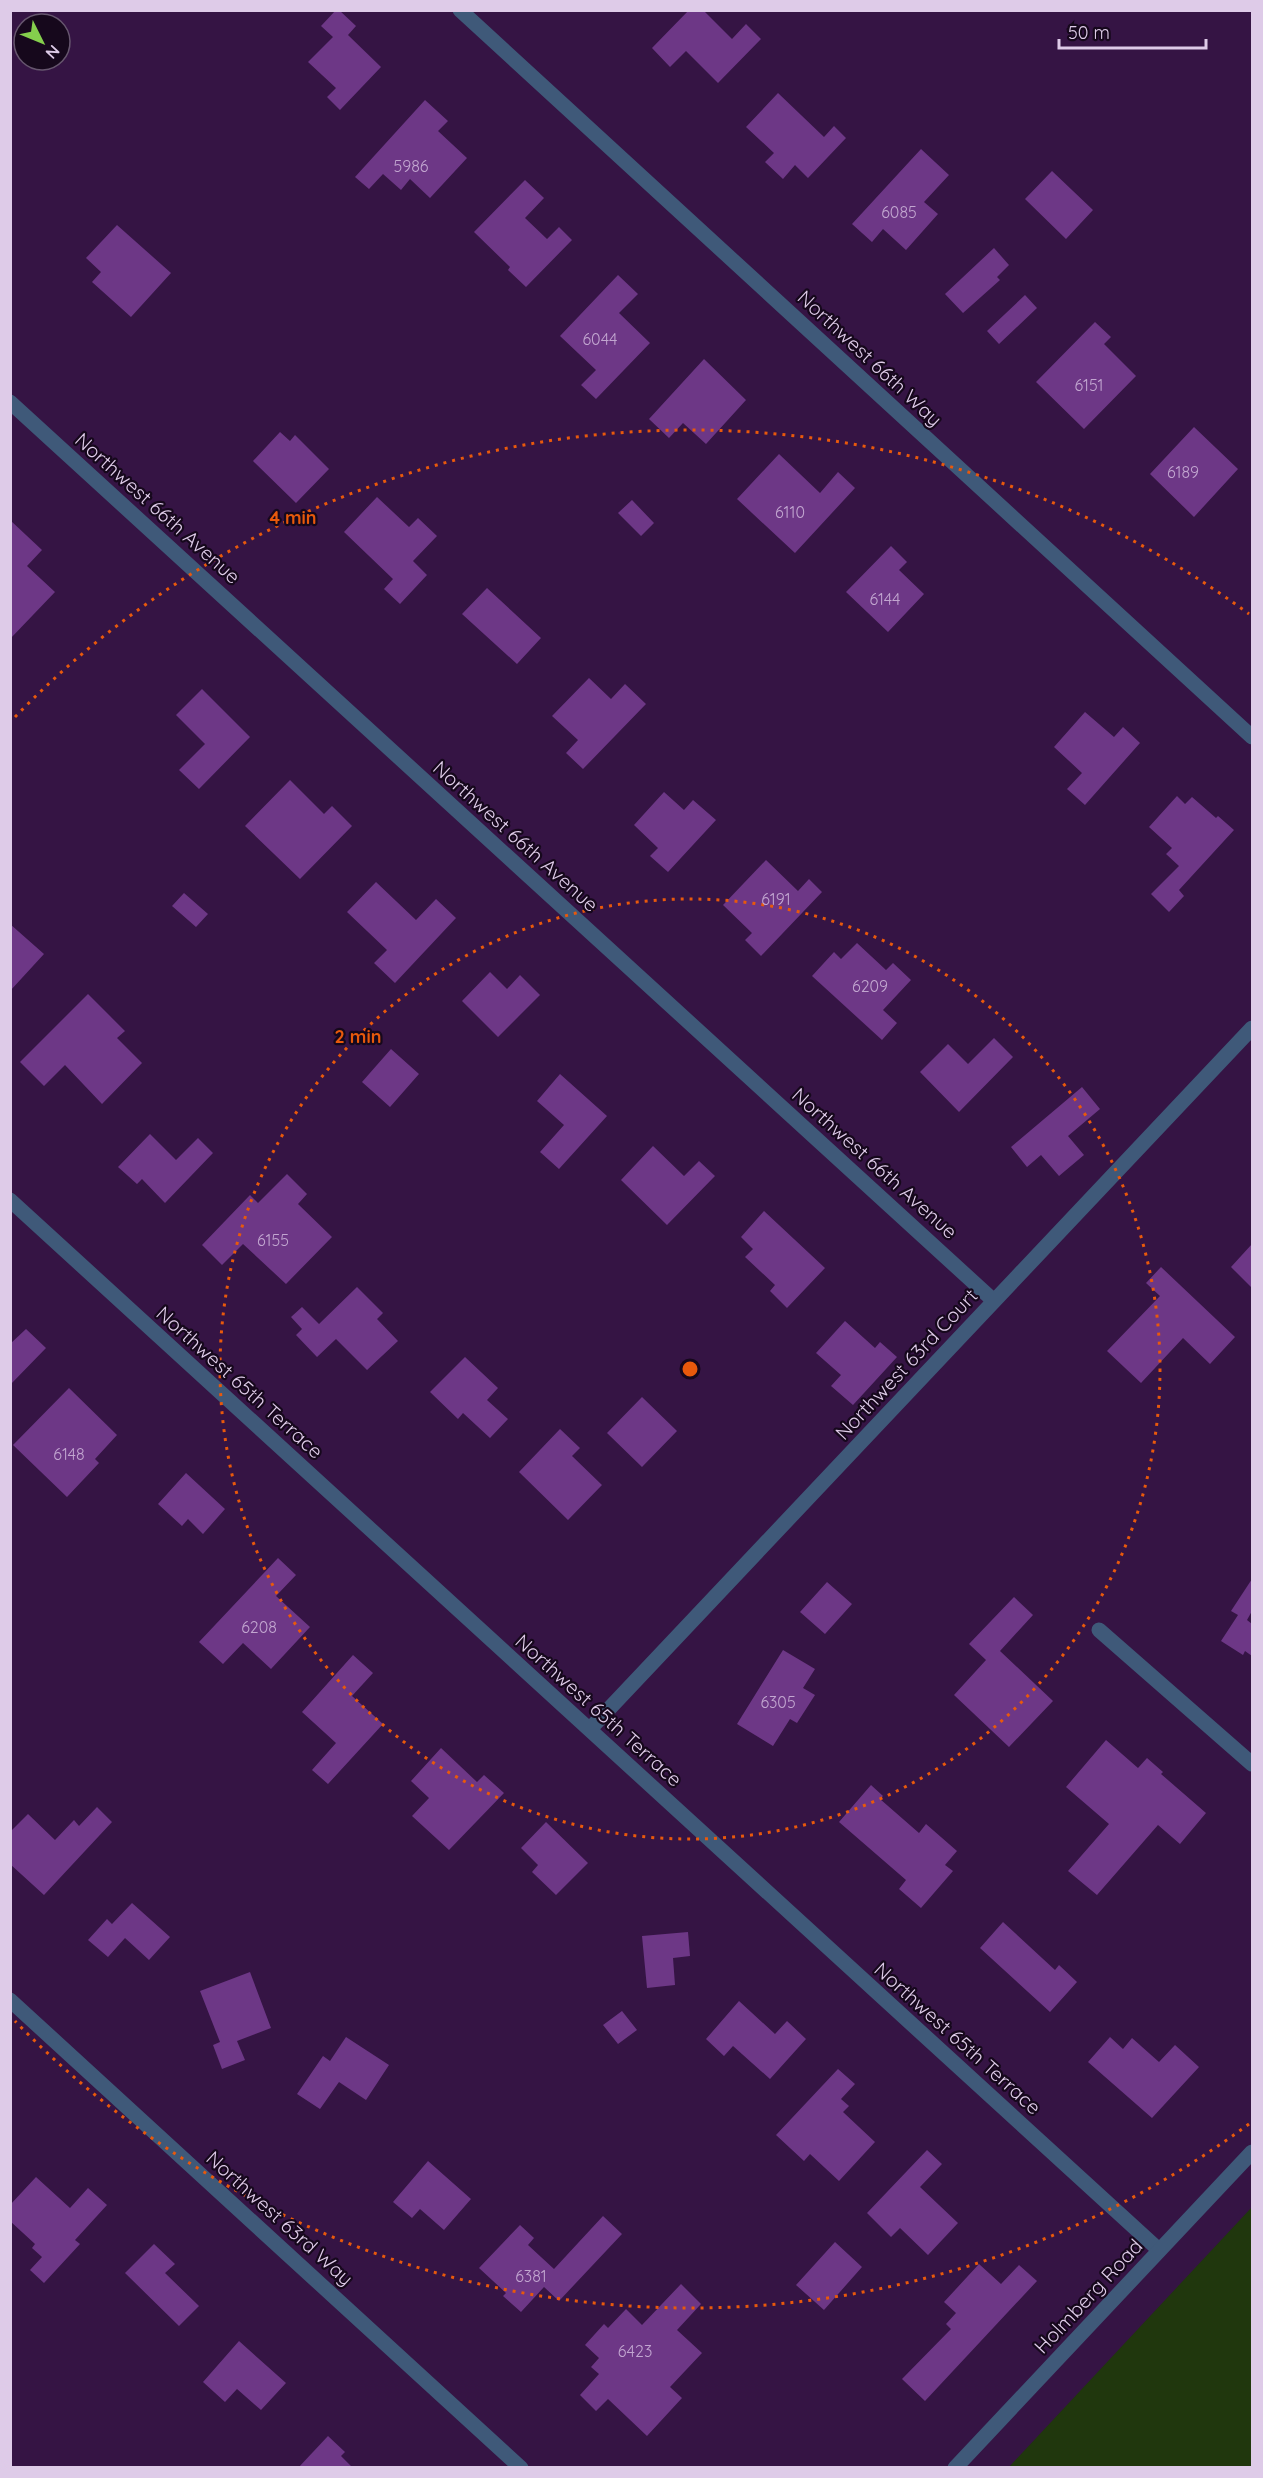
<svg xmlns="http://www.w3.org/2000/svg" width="1263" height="2478" viewBox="0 0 1263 2478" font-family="Quicksand,sans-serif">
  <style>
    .green { fill: #20370d }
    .building { fill: #6d3786 }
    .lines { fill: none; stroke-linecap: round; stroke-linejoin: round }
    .minor { stroke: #3f5979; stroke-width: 15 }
    .tertiary { stroke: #3f5979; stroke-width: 15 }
    .ring { fill: none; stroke: #e8590c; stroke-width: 3; stroke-dasharray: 3 6 }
    .labels { text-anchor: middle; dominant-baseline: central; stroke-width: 4.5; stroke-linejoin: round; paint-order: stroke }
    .number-label { font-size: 16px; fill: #c2a6d0 }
    .street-label { font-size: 20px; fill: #decbe8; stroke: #16081c }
    .centre { fill: #e8590c; stroke: #16081c; stroke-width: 3 }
    .ring-label { font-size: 18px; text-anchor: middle; font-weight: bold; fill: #e8590c; stroke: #16081c; stroke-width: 4.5; stroke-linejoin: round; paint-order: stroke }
  </style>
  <rect width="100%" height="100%" fill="#351444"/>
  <path class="green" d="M1252 2207V2467H1009Z"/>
  <path class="building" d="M336 10H339L356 26 348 35 381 67 340 110 327 97 336 88 308 62 333 37 321 26Z
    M689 10H703L732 39 746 24 761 39 718 83 686 51 670 67 652 48Z
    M778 93 824 137 834 126 846 138 808 178 795 165 783 179 765 162 774 153 746 127Z
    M425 100 448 121 438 131 467 158 430 198 410 179 401 190 383 174 369 189 355 177Z
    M921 149 949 175 924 202 938 214 906 250 883 229 872 242 852 224Z
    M1052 171 1093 210 1066 239 1025 199Z
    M525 180 544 198 525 218 547 239 559 227 572 240 526 287 508 270 510 267 474 232Z
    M117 225 171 273 131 317 92 282 101 272 86 258Z
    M994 248 1009 265 997 277 1000 280 963 313 945 294Z
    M618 275 638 294 619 313 650 343 596 399 581 385 596 370 560 336Z
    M1025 295 1037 308 999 344 987 331Z
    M1095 322 1111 337 1104 344 1136 376 1084 429 1036 382Z
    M704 359 746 400 706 444 683 423 669 438 649 419Z
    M1194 427 1238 469 1194 517 1150 474Z
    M280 432 290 441 295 435 329 469 296 503 253 461Z
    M779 454 820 493 838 472 855 488 795 553 737 499Z
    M377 497 409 527 418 518 437 536 413 561 427 575 400 604 384 589 393 579 344 532Z
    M632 500 654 523 641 536 618 513Z
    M10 520 42 550 27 566 55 592 10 639Z
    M891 546 907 562 899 570 924 594 888 632 846 592Z
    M487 588 541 638 517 664 462 614Z
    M589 678 611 699 625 684 646 704 583 769 566 753 578 740 552 716Z
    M202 689 250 737 199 789 179 770 205 744 176 715Z
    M1085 712 1114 737 1123 727 1140 743 1085 805 1067 789 1082 773 1054 747Z
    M290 780 324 814 332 806 352 826 300 879 245 826Z
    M664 792 684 810 693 800 716 820 668 872 650 856 658 848 634 825Z
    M1177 796 1185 804 1192 797 1216 818 1218 816 1234 830 1179 890 1184 896 1169 912 1151 894 1179 866 1166 854 1172 848 1149 827Z
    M766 860 798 891 809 879 822 892 761 956 745 940 752 933 723 905Z
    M376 882 416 920 436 899 456 918 395 983 374 963 387 950 347 912Z
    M184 893 208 914 196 927 172 906Z
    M10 924 44 954 10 991Z
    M857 943 886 970 893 963 911 980 883 1010 897 1023 882 1040 812 976 834 952 841 959Z
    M490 972 507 989 520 975 540 995 498 1037 462 1001Z
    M88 994 125 1031 117 1038 142 1063 102 1104 65 1065 44 1086 20 1062Z
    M994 1038 1013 1057 959 1112 920 1072 948 1044 968 1064Z
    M391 1049 419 1074 390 1107 362 1082Z
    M560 1074 607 1116 559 1169 540 1152 564 1125 537 1101Z
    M1082 1087 1100 1109 1068 1136 1084 1155 1059 1176 1041 1155 1027 1167 1011 1147Z
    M150 1134 176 1160 198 1138 213 1153 165 1203 142 1179 137 1184 118 1167Z
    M653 1146 684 1176 699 1161 715 1176 667 1225 621 1180Z
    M287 1174 307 1194 298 1204 332 1237 286 1284 243 1244 222 1265 202 1245 250 1195 258 1203Z
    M764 1211 825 1268 787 1308 770 1291 775 1285 745 1257 753 1249 741 1237Z
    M1252 1244V1288L1231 1267Z
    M1161 1267 1235 1337 1210 1364 1183 1338 1141 1383 1107 1351 1160 1296 1146 1283Z
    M357 1287 383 1313 377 1319 398 1341 367 1370 336 1339 317 1357 296 1335 302 1329 291 1317 302 1307 319 1324Z
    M845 1321 875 1348 880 1342 897 1357 853 1405 831 1386 841 1375 816 1353Z
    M26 1329 46 1348 10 1385V1344Z
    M465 1357 498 1388 487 1400 508 1419 490 1438 463 1413 458 1419 430 1392Z
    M69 1388 117 1435 95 1459 99 1463 67 1497 13 1445Z
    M642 1397 677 1431 642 1467 607 1433Z
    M560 1429 580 1448 572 1456 602 1485 568 1520 519 1472Z
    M186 1473 225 1509 203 1534 188 1519 182 1526 158 1504Z
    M278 1558 296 1575 276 1596 310 1627 271 1669 243 1643 223 1664 199 1642Z
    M1252 1579V1611L1247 1620 1252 1624V1656L1245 1651 1243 1655 1221 1641 1238 1615 1231 1611Z
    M827 1582 852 1604 825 1634 800 1612Z
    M1014 1597 1033 1615 1000 1651 1053 1701 1009 1747 954 1695 986 1660 969 1644Z
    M783 1650 815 1669 803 1688 815 1695 797 1723 790 1719 773 1746 737 1724Z
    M353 1655 373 1673 352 1696 383 1724 328 1784 312 1770 336 1743 302 1712Z
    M1106 1740 1138 1768 1147 1758 1163 1772 1161 1774 1206 1813 1180 1844 1158 1825 1097 1895 1068 1871 1109 1824 1066 1787Z
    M441 1748 477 1782 484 1775 504 1793 449 1850 412 1816 429 1798 411 1781Z
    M871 1785 883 1796 880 1799 919 1833 926 1824 957 1851 945 1865 953 1871 921 1908 899 1889 906 1880 839 1822Z
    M97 1807 112 1822 44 1895 10 1864V1832L28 1814 55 1840 74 1820 79 1826Z
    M546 1822 588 1863 556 1895 532 1872 538 1865 521 1848Z
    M132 1903 170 1937 149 1960 125 1938 108 1957 88 1940 107 1919 112 1924Z
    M1003 1922 1055 1970 1059 1965 1077 1982 1050 2012 980 1948Z
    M688 1932 690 1956 673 1958 675 1985 647 1988 642 1936Z
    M250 1972 271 2028 237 2041 245 2060 222 2069 213 2045 220 2042 200 1991Z
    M739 2001 775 2034 787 2021 806 2039 770 2079 733 2046 724 2056 706 2039Z
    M622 2011 637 2030 618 2044 603 2025Z
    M346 2037 389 2065 366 2100 339 2082 320 2109 297 2094 323 2056 330 2061Z
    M1110 2037 1123 2049 1132 2038 1159 2062 1175 2045 1199 2067 1152 2118 1088 2062Z
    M838 2069 855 2084 841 2099 849 2106 843 2112 875 2142 839 2181 810 2154 804 2161 776 2135Z
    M927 2150 942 2164 920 2187 958 2223 928 2255 900 2228 891 2237 867 2213Z
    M428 2161 471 2199 444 2230 420 2209 412 2218 393 2202Z
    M36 2177 70 2208 88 2188 107 2205 75 2240 80 2244 44 2283 30 2270 42 2257 32 2248 35 2244 10 2221V2205Z
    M603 2216 622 2234 559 2301 544 2287 521 2312 503 2296 506 2293 479 2268 520 2225 534 2238 528 2245 554 2269Z
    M835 2242 862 2267 824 2310 796 2285Z
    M154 2244 175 2264 165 2273 199 2306 179 2326 125 2273Z
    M979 2264 1001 2284 1019 2265 1037 2281 925 2401 902 2379 951 2329 946 2324 956 2313 944 2302Z
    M681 2284 701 2304 677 2330 702 2353 670 2387 682 2398 647 2436 608 2399 596 2411 580 2395 599 2374 591 2367 599 2358 585 2345 604 2324 608 2328 626 2309 642 2325Z
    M239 2341 286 2383 261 2410 237 2389 225 2402 203 2382Z
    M328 2436 345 2452 341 2456 353 2468H298Z"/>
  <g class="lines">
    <path class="minor" d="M460 10 1252 737
      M10 402 994 1301
      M10 1200 1159 2250
      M1099 1630 1252 1764
      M590 1729 1252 1028
      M10 2000 521 2468"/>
    <path class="tertiary" d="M955 2468 1252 2152"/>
  </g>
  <g class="ring">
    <circle cx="690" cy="1369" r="470"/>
    <path d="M1249 2124A939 939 0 0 1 15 2021M15 717A939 939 0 0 1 1249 614"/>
  </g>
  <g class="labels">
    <g class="number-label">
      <text x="411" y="166">5986</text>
      <text x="899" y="212">6085</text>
      <text x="600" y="339">6044</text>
      <text x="1089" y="385">6151</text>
      <text x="1183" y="472">6189</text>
      <text x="790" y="512">6110</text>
      <text x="885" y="599">6144</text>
      <text x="776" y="899">6191</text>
      <text x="870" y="986">6209</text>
      <text x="273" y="1240">6155</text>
      <text x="69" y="1454">6148</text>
      <text x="259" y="1627">6208</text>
      <text x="778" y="1702">6305</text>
      <text x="531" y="2276">6381</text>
      <text x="635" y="2351">6423</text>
    </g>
    <g class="street-label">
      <text transform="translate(870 358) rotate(43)">Northwest 66th Way</text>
      <text transform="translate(158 508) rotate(42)">Northwest 66th Avenue</text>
      <text transform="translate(516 836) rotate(42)">Northwest 66th Avenue</text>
      <text transform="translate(875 1163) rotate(42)">Northwest 66th Avenue</text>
      <text transform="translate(906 1364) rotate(-47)">Northwest 63rd Court</text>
      <text transform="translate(240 1382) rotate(42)">Northwest 65th Terrace</text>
      <text transform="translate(599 1710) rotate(42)">Northwest 65th Terrace</text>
      <text transform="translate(958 2038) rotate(42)">Northwest 65th Terrace</text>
      <text transform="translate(280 2218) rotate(42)">Northwest 63rd Way</text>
      <text transform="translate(1088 2296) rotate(-47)">Holmberg Road</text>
    </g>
  </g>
  <circle cx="690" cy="1369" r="9" class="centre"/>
  <g class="ring-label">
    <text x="293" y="524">4 min</text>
    <text x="358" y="1043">2 min</text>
  </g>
  <rect width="1263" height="2478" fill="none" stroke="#decbe8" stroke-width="24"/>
  <g transform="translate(42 42) rotate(133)"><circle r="28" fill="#16081c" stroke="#66566e" stroke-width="1.5"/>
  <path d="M0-4.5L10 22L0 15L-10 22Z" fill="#85cf4d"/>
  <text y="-9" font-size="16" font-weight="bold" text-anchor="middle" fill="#decbe8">N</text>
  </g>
  <path d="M1059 39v9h147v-9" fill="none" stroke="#decbe8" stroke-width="3"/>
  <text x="1068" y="39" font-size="18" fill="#decbe8" stroke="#16081c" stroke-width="4.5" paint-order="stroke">50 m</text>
</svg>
